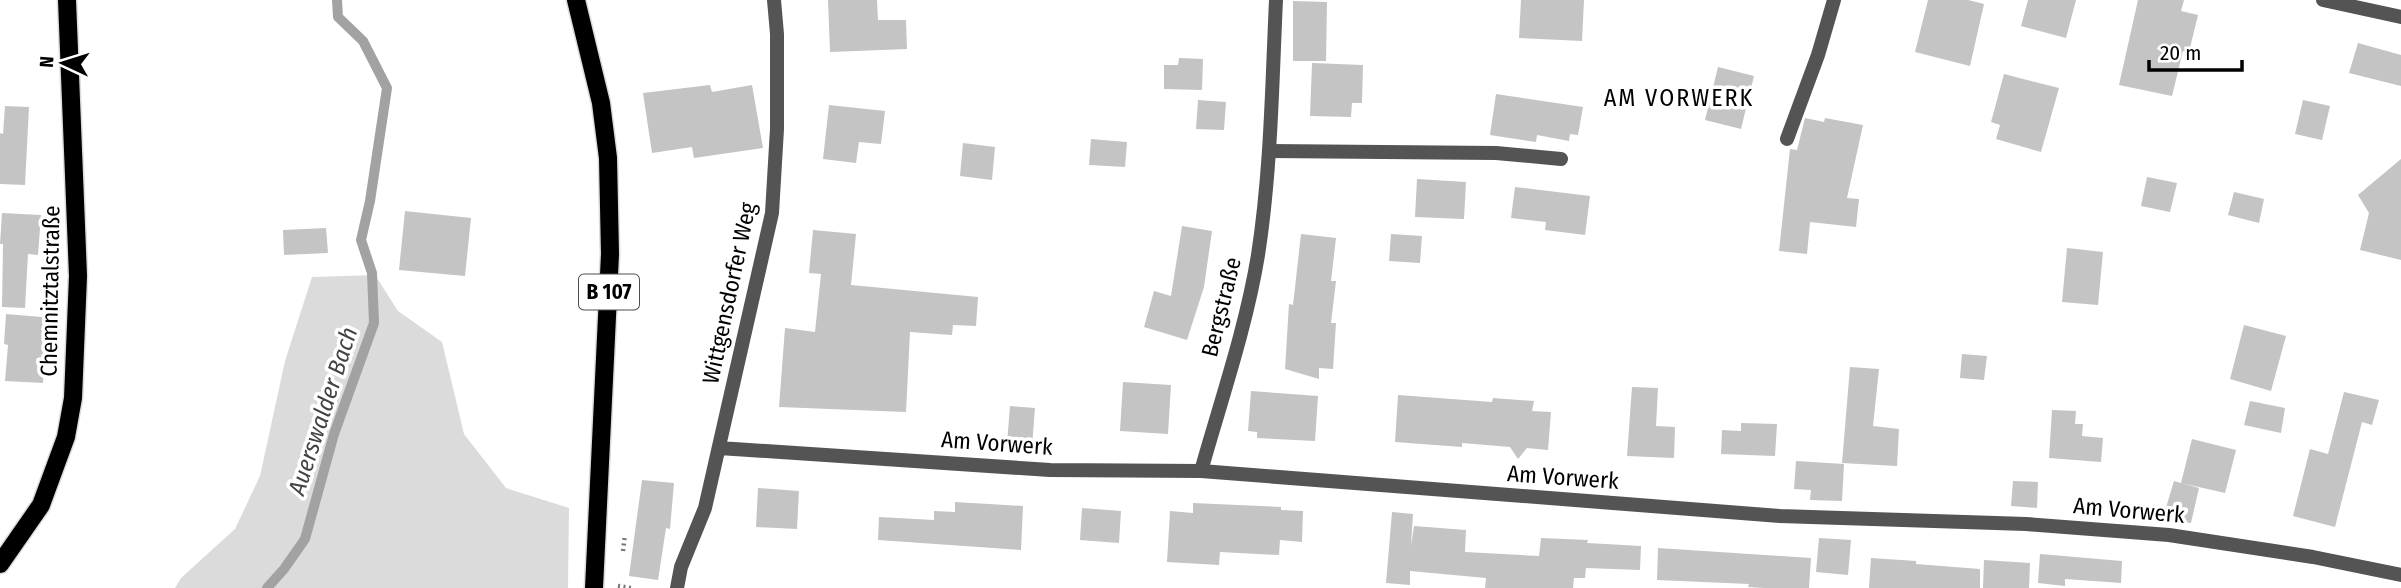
<svg xmlns="http://www.w3.org/2000/svg" width="2401" height="588" viewBox="0 0 2401 588" font-family="'Fira Sans Condensed',sans-serif">
  <style>
    .green { fill: #dbdbdb }
    .lines { fill: none; stroke-linecap: round; stroke-linejoin: round }
    .stream { stroke: #a2a2a2; stroke-width: 10 }
    .building { fill: #c4c4c4 }
    .primary-casing { stroke: #dbdbdb; stroke-width: 21 }
    .path { stroke: #767676; stroke-width: 4.5; stroke-dasharray: 2 3.5; stroke-linecap: butt }
    .service { stroke: #545454; stroke-width: 14 }
    .minor { stroke: #545454; stroke-width: 14 }
    .primary { stroke: #000; stroke-width: 18 }
    .labels { text-anchor: middle; dominant-baseline: central; stroke-width: 7; stroke-linejoin: round; paint-order: stroke }
    .shield { fill: #fff; stroke: #4c4c4c; stroke-width: 2 }
    .shield-label { font-size: 21px; font-weight: bold; fill: #000 }
    .street-label { font-size: 23px; fill: #000; stroke: #fff }
    .neighbourhood-label { font-size: 24px; letter-spacing: 2px; fill: #000; stroke: #fff }
    .water-label { font-size: 24px; font-style: italic; fill: #434343; stroke: #fff }
  </style>
  <rect width="100%" height="100%" fill="#fff"/>
  <path class="green" d="M375 275 398 311 442 342 464 434 506 488 569 508 568 588H175L181 578 235 529 260 476 285 361 312 277Z"/>
  <g class="lines">
    <path class="stream" d="M267 588 284 569 305 539 334 434 374 323 372 273 361 240 370 201 387 88 363 41 338 17 337 0"/>
  </g>
  <path class="building" d="M828 0H877L878 20H906L907 49 830 52Z
    M1521 0H1584L1582 41 1519 38Z
    M1928 0H1968L1984 4 1970 66 1915 52Z
    M2028 0H2076L2066 38 2021 26Z
    M2138 0H2184L2181 11 2198 15 2189 52 2183 51 2172 96 2119 85Z
    M1293 1 1327 2 1326 61H1293Z
    M2358 43 2401 55V86L2349 73Z
    M1179 58 1203 59 1202 90 1164 89V65H1178Z
    M1312 63 1363 65 1362 103H1352L1351 117 1310 116Z
    M1718 67 1754 76 1741 129 1705 120Z
    M2004 74 2059 88 2041 152 1996 139 2000 125 1991 122Z
    M710 85 712 92 752 85 763 148 694 158 692 147 652 153 643 93Z
    M1496 94 1583 107 1578 135 1570 134 1569 141 1537 135 1536 142 1490 135Z
    M1198 100 1226 102 1224 130 1196 129Z
    M2303 100 2330 106 2322 140 2295 134Z
    M829 105 885 111 881 144 859 142 856 163 823 159Z
    M5 106 29 107 25 185 0 184V133L3 134Z
    M1805 118 1824 122 1825 118 1863 125 1847 198 1859 199 1856 227 1810 222 1807 254 1779 251 1790 149 1797 150Z
    M1091 139 1127 142 1125 167 1089 165Z
    M963 143 995 147 992 180 960 176Z
    M2401 159V260L2360 250 2369 213 2358 195Z
    M2147 177 2177 183 2170 212 2141 206Z
    M1417 179 1466 182 1464 219 1415 217Z
    M1515 187 1590 196 1585 235 1545 230 1546 222 1511 218Z
    M2234 192 2264 199 2259 223 2228 215Z
    M405 211 471 218 465 276 399 270Z
    M2 213 41 215 38 255 28 254 25 308 2 307 3 244H0Z
    M1182 226 1212 231 1204 287 1187 340 1144 327 1154 291 1171 296Z
    M326 228 328 253 284 255 283 230Z
    M813 230 856 234 851 285 978 297 976 326 953 325 952 335 910 332 906 412 779 407 785 328 815 332 821 274 809 273Z
    M1301 234 1336 238 1331 281H1336L1331 323H1336L1333 369 1319 368V379L1285 369 1289 304 1293 305Z
    M1391 234 1422 236 1420 263 1389 261Z
    M2067 248 2103 252 2098 305 2062 302Z
    M6 314 54 318 52 348 45 347 43 383 5 381 8 345 4 344Z
    M2244 325 2286 336 2271 391 2230 379Z
    M1962 354 1987 356 1984 380 1960 378Z
    M1850 367 1879 369 1873 426 1899 429 1897 466 1842 463Z
    M1123 382 1171 385 1168 434 1120 431Z
    M1632 387 1658 388 1656 426 1675 427 1674 458 1627 456Z
    M1251 391 1318 396 1315 441 1257 438V432L1248 431Z
    M2344 392 2379 400 2372 425 2362 422 2335 527 2293 516 2310 449 2328 454Z
    M1398 395 1492 402 1493 398 1534 401 1532 411 1551 412 1548 450 1527 448 1518 459 1510 447 1462 443V447L1395 442Z
    M2250 401 2285 408 2281 433 2244 425Z
    M1010 406 1035 408 1032 446 1007 444Z
    M2052 410 2076 411 2075 424H2083L2082 436 2103 438 2101 462 2049 458Z
    M1741 423 1777 424 1775 456 1721 454 1722 430 1741 431Z
    M2192 439 2236 450 2225 493 2181 483Z
    M1796 461 1844 464 1842 501 1810 500 1811 490 1794 489Z
    M642 480 674 483 670 529 666 528 658 580 629 576Z
    M2013 481 2038 482 2037 508 2011 506Z
    M2174 481 2199 488 2191 523 2162 521Z
    M758 488 799 491 797 529 756 527Z
    M955 502 1023 506 1021 550 878 540 879 517 934 520V511L955 512Z
    M1193 503 1281 507V510L1303 511 1302 542 1280 540 1279 555 1220 552 1219 565 1167 562 1170 511 1193 513Z
    M1082 508 1121 511 1119 543 1080 540Z
    M1392 512 1413 514 1411 546 1414 526 1466 530 1465 552 1539 556 1541 538 1588 540 1587 543 1641 546 1640 570 1586 568 1585 578H1574L1573 588H1485L1486 578 1410 571V585L1386 583Z
    M1819 538 1851 540 1848 575 1816 572Z
    M1658 548 1811 558 1809 588H1764L1748 587 1749 584 1657 580Z
    M2040 554 2122 561 2121 583 2065 579V586L2038 583Z
    M1871 558 1916 561V564L1980 569V588H1869Z
    M1984 560 2030 563 2029 588H1983Z"/>
  <g class="lines">
    <defs>
      <path id="primary" d="M576 0 601 103 608 158 610 254 594 588
        M0 564 41 505 66 437 73 398 78 276 67 0"/>
    </defs>
    <use href="#primary" class="primary-casing"/>
    <path class="path" d="M623 551 625 535
      M618 586 631 588"/>
    <path class="service" d="M1787 139 1818 55 1834 0
      M1269 151 1496 153 1561 159"/>
    <path class="minor" d="M2323 0 2401 17
      M719 448 1050 470 1201 471 1780 516 2026 524 2169 535 2313 557 2401 575
      M1201 471C1221 400 1246 328 1258 255 1271 171 1272 85 1276 0
      M677 588 681 567 705 508 772 213 777 129V34L774 0"/>
    <use href="#primary" class="primary"/>
  </g>
  <g class="labels">
    <rect class="shield" x="579" y="274.5" width="60" height="35" rx="5"/>
    <g class="shield-label">
      <text x="609" y="292">B 107</text>
    </g>
    <g class="street-label">
      <text transform="translate(50 291) rotate(-89)">Chemnitztalstraße</text>
      <text transform="translate(729 293) rotate(-78)">Wittgensdorfer Weg</text>
      <text transform="translate(1221 307) rotate(-76)">Bergstraße</text>
      <text transform="translate(997 443) rotate(4)">Am Vorwerk</text>
      <text transform="translate(1563 477) rotate(4)">Am Vorwerk</text>
      <text transform="translate(2129 510) rotate(5)">Am Vorwerk</text>
    </g>
    <g class="neighbourhood-label">
      <text x="1679" y="98">AM VORWERK</text>
    </g>
    <g class="water-label">
      <text transform="translate(323 411) rotate(-72)">Auerswalder Bach</text>
    </g>
  </g>
  <g transform="translate(63 63) rotate(274)" stroke="#ffffff" stroke-width="5" paint-order="stroke">
  <path d="M0-5L12 26L0 18L-12 26Z" fill="#000000"/>
  <text y="-10" font-size="19" font-weight="bold" text-anchor="middle" fill="#000000">N</text>
  </g>
  <path d="M2149 60v10h93v-10" fill="none" stroke="#000000" stroke-width="3.5"/>
  <text x="2160" y="60" font-size="21" fill="#000000" stroke="#ffffff" stroke-width="5" paint-order="stroke">20 m</text>
</svg>
